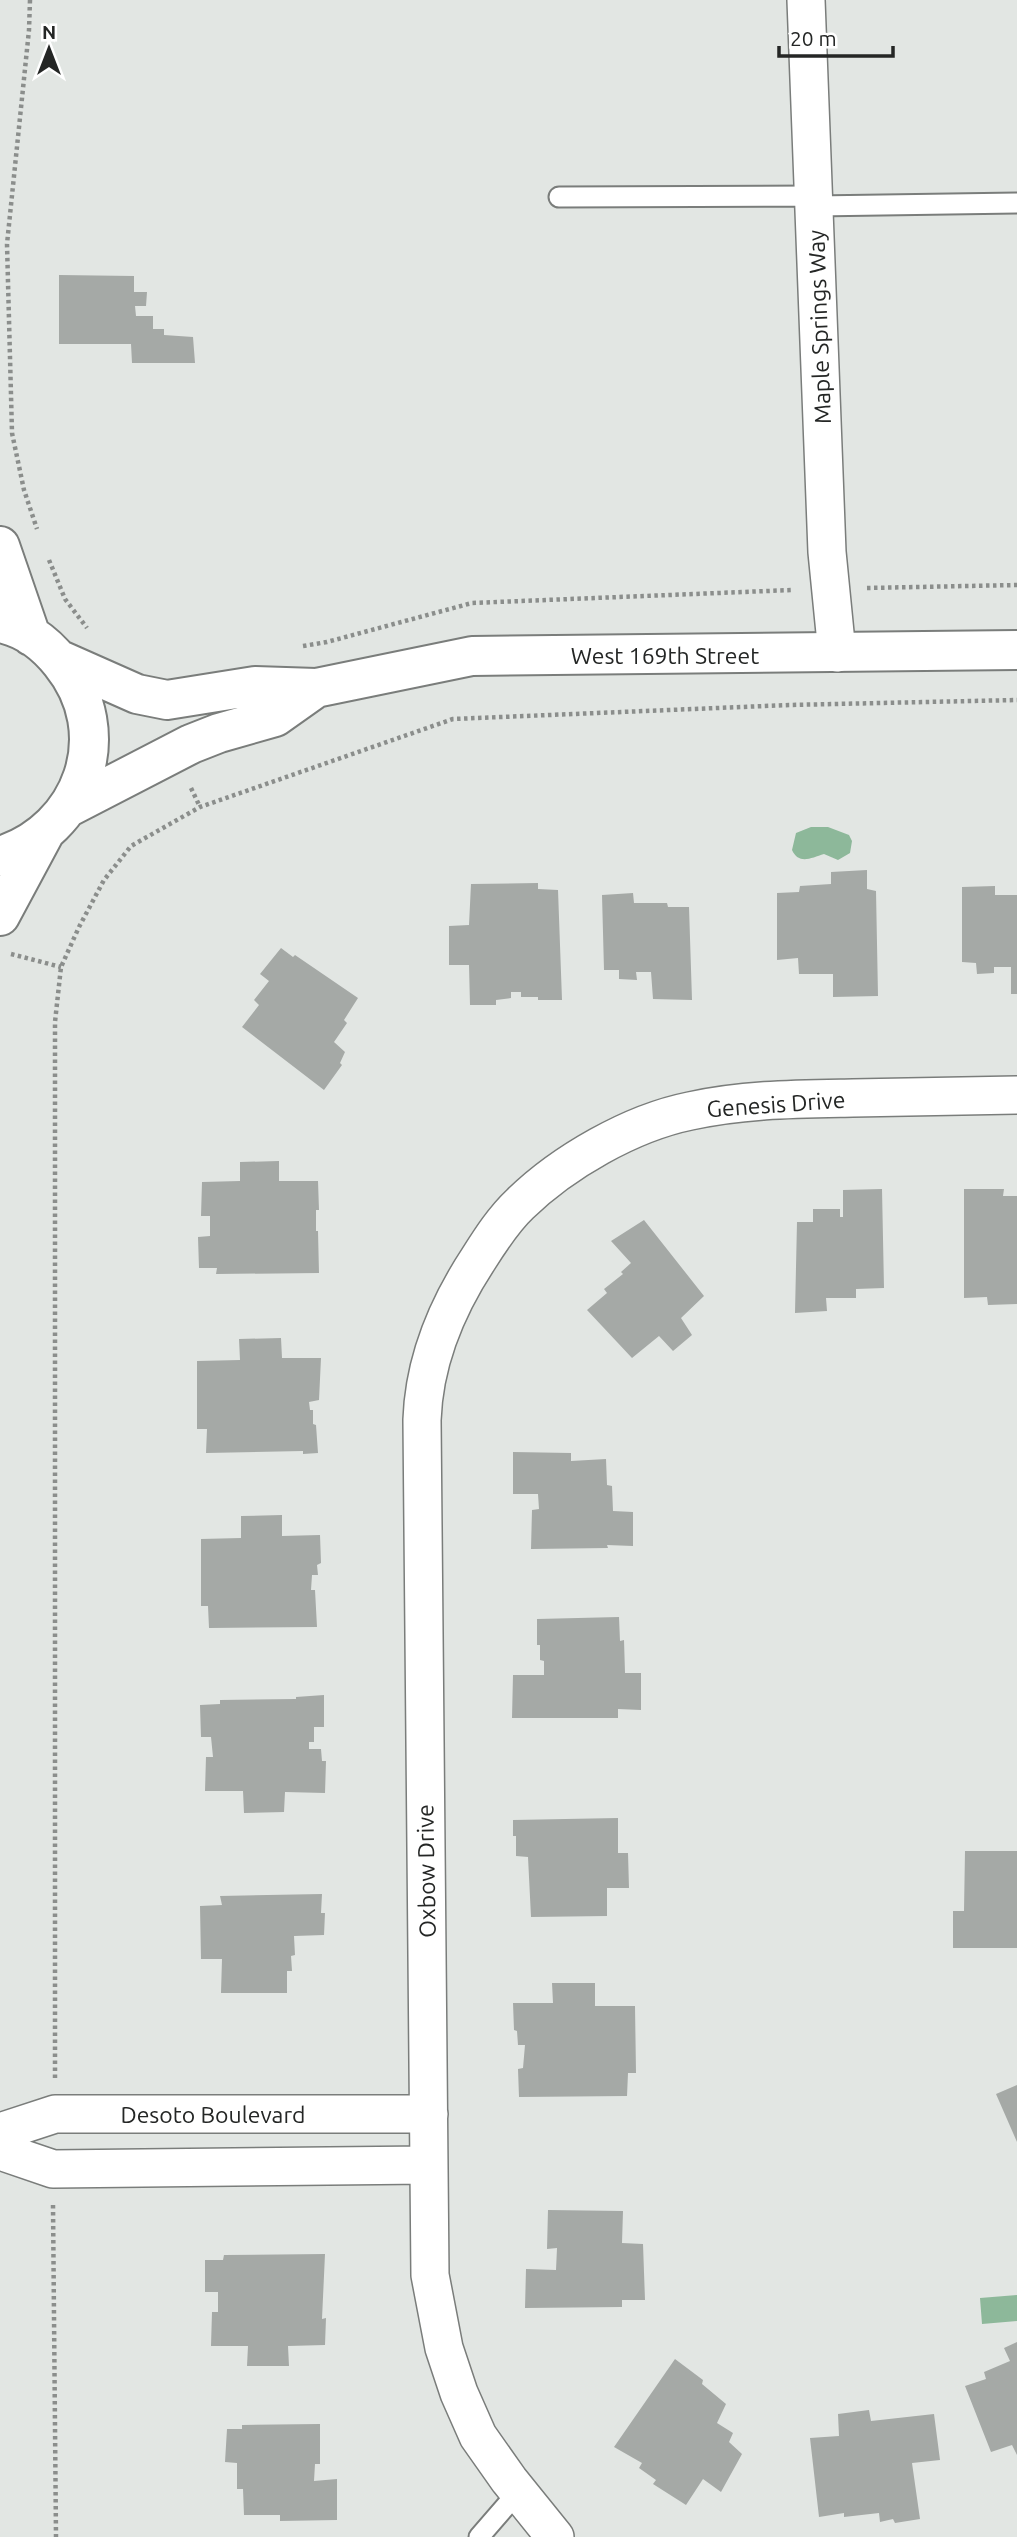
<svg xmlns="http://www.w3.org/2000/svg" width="1017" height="2537" viewBox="0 0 1017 2537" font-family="Ubuntu,sans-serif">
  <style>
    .water { fill: #8db89a }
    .building { fill: #a5a9a6 }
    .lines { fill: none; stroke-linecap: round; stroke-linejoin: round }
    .service-casing { stroke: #7a7d7b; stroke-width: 23 }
    .minor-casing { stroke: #7a7d7b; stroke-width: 40 }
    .tertiary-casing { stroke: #7a7d7b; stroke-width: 42 }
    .path { stroke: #8b8e8c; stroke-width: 4.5; stroke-dasharray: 3.5 3.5; stroke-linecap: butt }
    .service { stroke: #fff; stroke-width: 19 }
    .minor { stroke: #fff; stroke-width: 37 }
    .tertiary { stroke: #fff; stroke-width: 38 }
    .labels { text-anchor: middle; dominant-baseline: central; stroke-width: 5; stroke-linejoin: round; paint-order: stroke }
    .street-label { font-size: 23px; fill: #242625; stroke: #fff }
  </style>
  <rect width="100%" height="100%" fill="#e2e6e3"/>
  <path class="water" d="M811 827H828L849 835 852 841 850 853 838 860 824 854C811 858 799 865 792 850L796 833Z
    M1017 2295V2321L982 2324 980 2298Z"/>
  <path class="building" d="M59 275 134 276V292H147L146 306H135L136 316H153V329H164V335L193 337 195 363H132L131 344H59Z
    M867 870V889L876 891 878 996 833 997V974H799L798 958 777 960V893L799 892 800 886 831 884V872Z
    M538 883V889L558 890 562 1000H538V997H521V992H511V998L496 1000V1005H470L469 965H449V926L469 925 471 884Z
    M995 886V895H1017V994H1011V967H994V973L977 974 976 963 962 962V887Z
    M633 893 634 903H667L668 907H689L692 1000 653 999 651 972H636L637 980 619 979V970H604L602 895Z
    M281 948 293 957 295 955 358 998 344 1020 347 1023 334 1042 345 1052 340 1063 342 1065 324 1090 242 1027 259 1005 254 1000 269 981 260 974Z
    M279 1161V1181H318L319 1210H316V1231H318L319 1273 216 1274 217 1268H199L198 1237 210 1236V1216H201L202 1182 240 1181V1162Z
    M882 1189 884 1288 856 1289V1298H826L827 1311 795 1313 797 1222H813V1209H840V1217H843V1190Z
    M964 1189H1004L1003 1196H1017V1304L988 1305 987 1297 964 1298Z
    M644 1220 704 1296 681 1318 692 1335 673 1351 659 1336 632 1358 587 1310 607 1293 604 1289 623 1274 621 1272 631 1263 611 1241Z
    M281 1338 282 1358H321L319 1400 309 1402 310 1410H313V1424L316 1425 318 1453 303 1454V1451L206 1453 207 1429H197V1361L240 1360 239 1339Z
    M513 1452 571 1453V1461L606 1459 607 1485 612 1486 613 1511 633 1512V1546L607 1545 608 1548 531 1549 532 1510 539 1509 538 1494H513Z
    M282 1515V1536L320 1535 321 1563 317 1565 318 1575H312L311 1590H315L317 1627 209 1628 208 1606H201V1539L241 1538V1516Z
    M619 1617 620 1641 624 1640 625 1673H641V1710L618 1709V1718H512L513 1675H544V1661L540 1660V1645H537V1619Z
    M324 1695V1727H314V1742H309V1749H321L322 1761H326L325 1793 285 1792 284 1812 244 1813 243 1791H205L206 1757H213L211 1737H201L200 1705 220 1704V1700L296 1699V1697Z
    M618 1818V1853H628L629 1888H607V1916L531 1917 528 1857 516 1856V1836H513V1820Z
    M965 1851H1017V1948H953V1911H964Z
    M322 1894 321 1913H325L324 1935 294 1936 295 1955 291 1956 292 1971H287V1993H221L222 1959H201L200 1906 222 1905 220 1896Z
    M552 1983H595V2006H635L636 2073H628L627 2096 519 2097 518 2069 523 2068 525 2045H518L517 2031 514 2030 513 2003H553Z
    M1017 2085V2142L996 2094Z
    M548 2210 623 2211 622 2243 643 2244 645 2300H622V2307L525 2308 526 2269 556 2270 557 2248 547 2249Z
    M325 2254 322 2319 326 2318 325 2345 288 2346 289 2366H247L248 2346H211L212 2312H218V2292H205V2260H223L224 2255Z
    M1017 2342V2455L1012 2445 991 2452 965 2386 986 2379 984 2372 1010 2361 1004 2348Z
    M675 2359 703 2380 702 2384 726 2404 717 2423 733 2433 729 2442 742 2454 721 2492 703 2479 686 2505 653 2484 656 2480 639 2468 642 2463 614 2447Z
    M869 2410 871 2421 934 2414 940 2460 912 2463 920 2519 895 2523 893 2519 880 2522 879 2513 844 2517V2513L819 2517 810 2438 839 2436 838 2414Z
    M320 2424V2464H315L314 2481 337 2479V2520L280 2521V2515H244L243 2489H237V2463L225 2462 227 2429H242V2425Z"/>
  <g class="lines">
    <defs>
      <path id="service" d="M559 197 815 196
        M815 206 1017 203
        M479 2537 518 2492"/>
      <path id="minor" d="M806 0 827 552 837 653
        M0 2132 55 2114H429
        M0 2151 53 2169 428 2165
        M555 2537 509 2480 478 2436 459 2393 444 2348 430 2275 422 1420C424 1361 446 1308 479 1258 491 1239 504 1219 520 1204 563 1162 631 1123 690 1111 744 1099 798 1099 853 1098 908 1097 962 1096 1017 1095"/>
      <path id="tertiary" d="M0 546 31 636
        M0 623C25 628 46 644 61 663 118 733 83 830 0 856
        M58 659 137 694 167 700 255 686 316 688 275 717 219 733 191 744 67 808
        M316 688 472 656 1017 650
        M0 916 44 834"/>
    </defs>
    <use href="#service" class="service-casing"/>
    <use href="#minor" class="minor-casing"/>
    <use href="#tertiary" class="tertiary-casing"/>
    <path class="path" d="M30 0 29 30 7 244 12 433 24 490 37 529
      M49 560 65 599 87 628
      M867 588 1017 585
      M303 646 327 642 472 603 792 590
      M191 788 200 807
      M11 954 61 967
      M55 2078V1022L61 967 79 927 104 880 131 846 200 807 453 719 789 705 1017 700
      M53 2205 56 2537"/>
    <use href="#service" class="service"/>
    <use href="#minor" class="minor"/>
    <use href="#tertiary" class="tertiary"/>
  </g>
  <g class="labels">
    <g class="street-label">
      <text transform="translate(819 327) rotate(-92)">Maple Springs Way</text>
      <text x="665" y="655">West 169th Street</text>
      <text transform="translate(776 1104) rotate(-4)">Genesis Drive</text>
      <text transform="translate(426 1871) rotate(-91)">Oxbow Drive</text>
      <text x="213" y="2114">Desoto Boulevard</text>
    </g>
  </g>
  <g transform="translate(49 49)" stroke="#ffffff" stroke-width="5" paint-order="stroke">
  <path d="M0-5L12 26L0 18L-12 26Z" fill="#242625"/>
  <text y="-10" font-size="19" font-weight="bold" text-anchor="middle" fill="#242625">N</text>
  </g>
  <path d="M779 46v10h114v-10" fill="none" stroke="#242625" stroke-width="3.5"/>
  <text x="790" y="46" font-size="21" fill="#242625" stroke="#ffffff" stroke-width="5" paint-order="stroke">20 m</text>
</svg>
